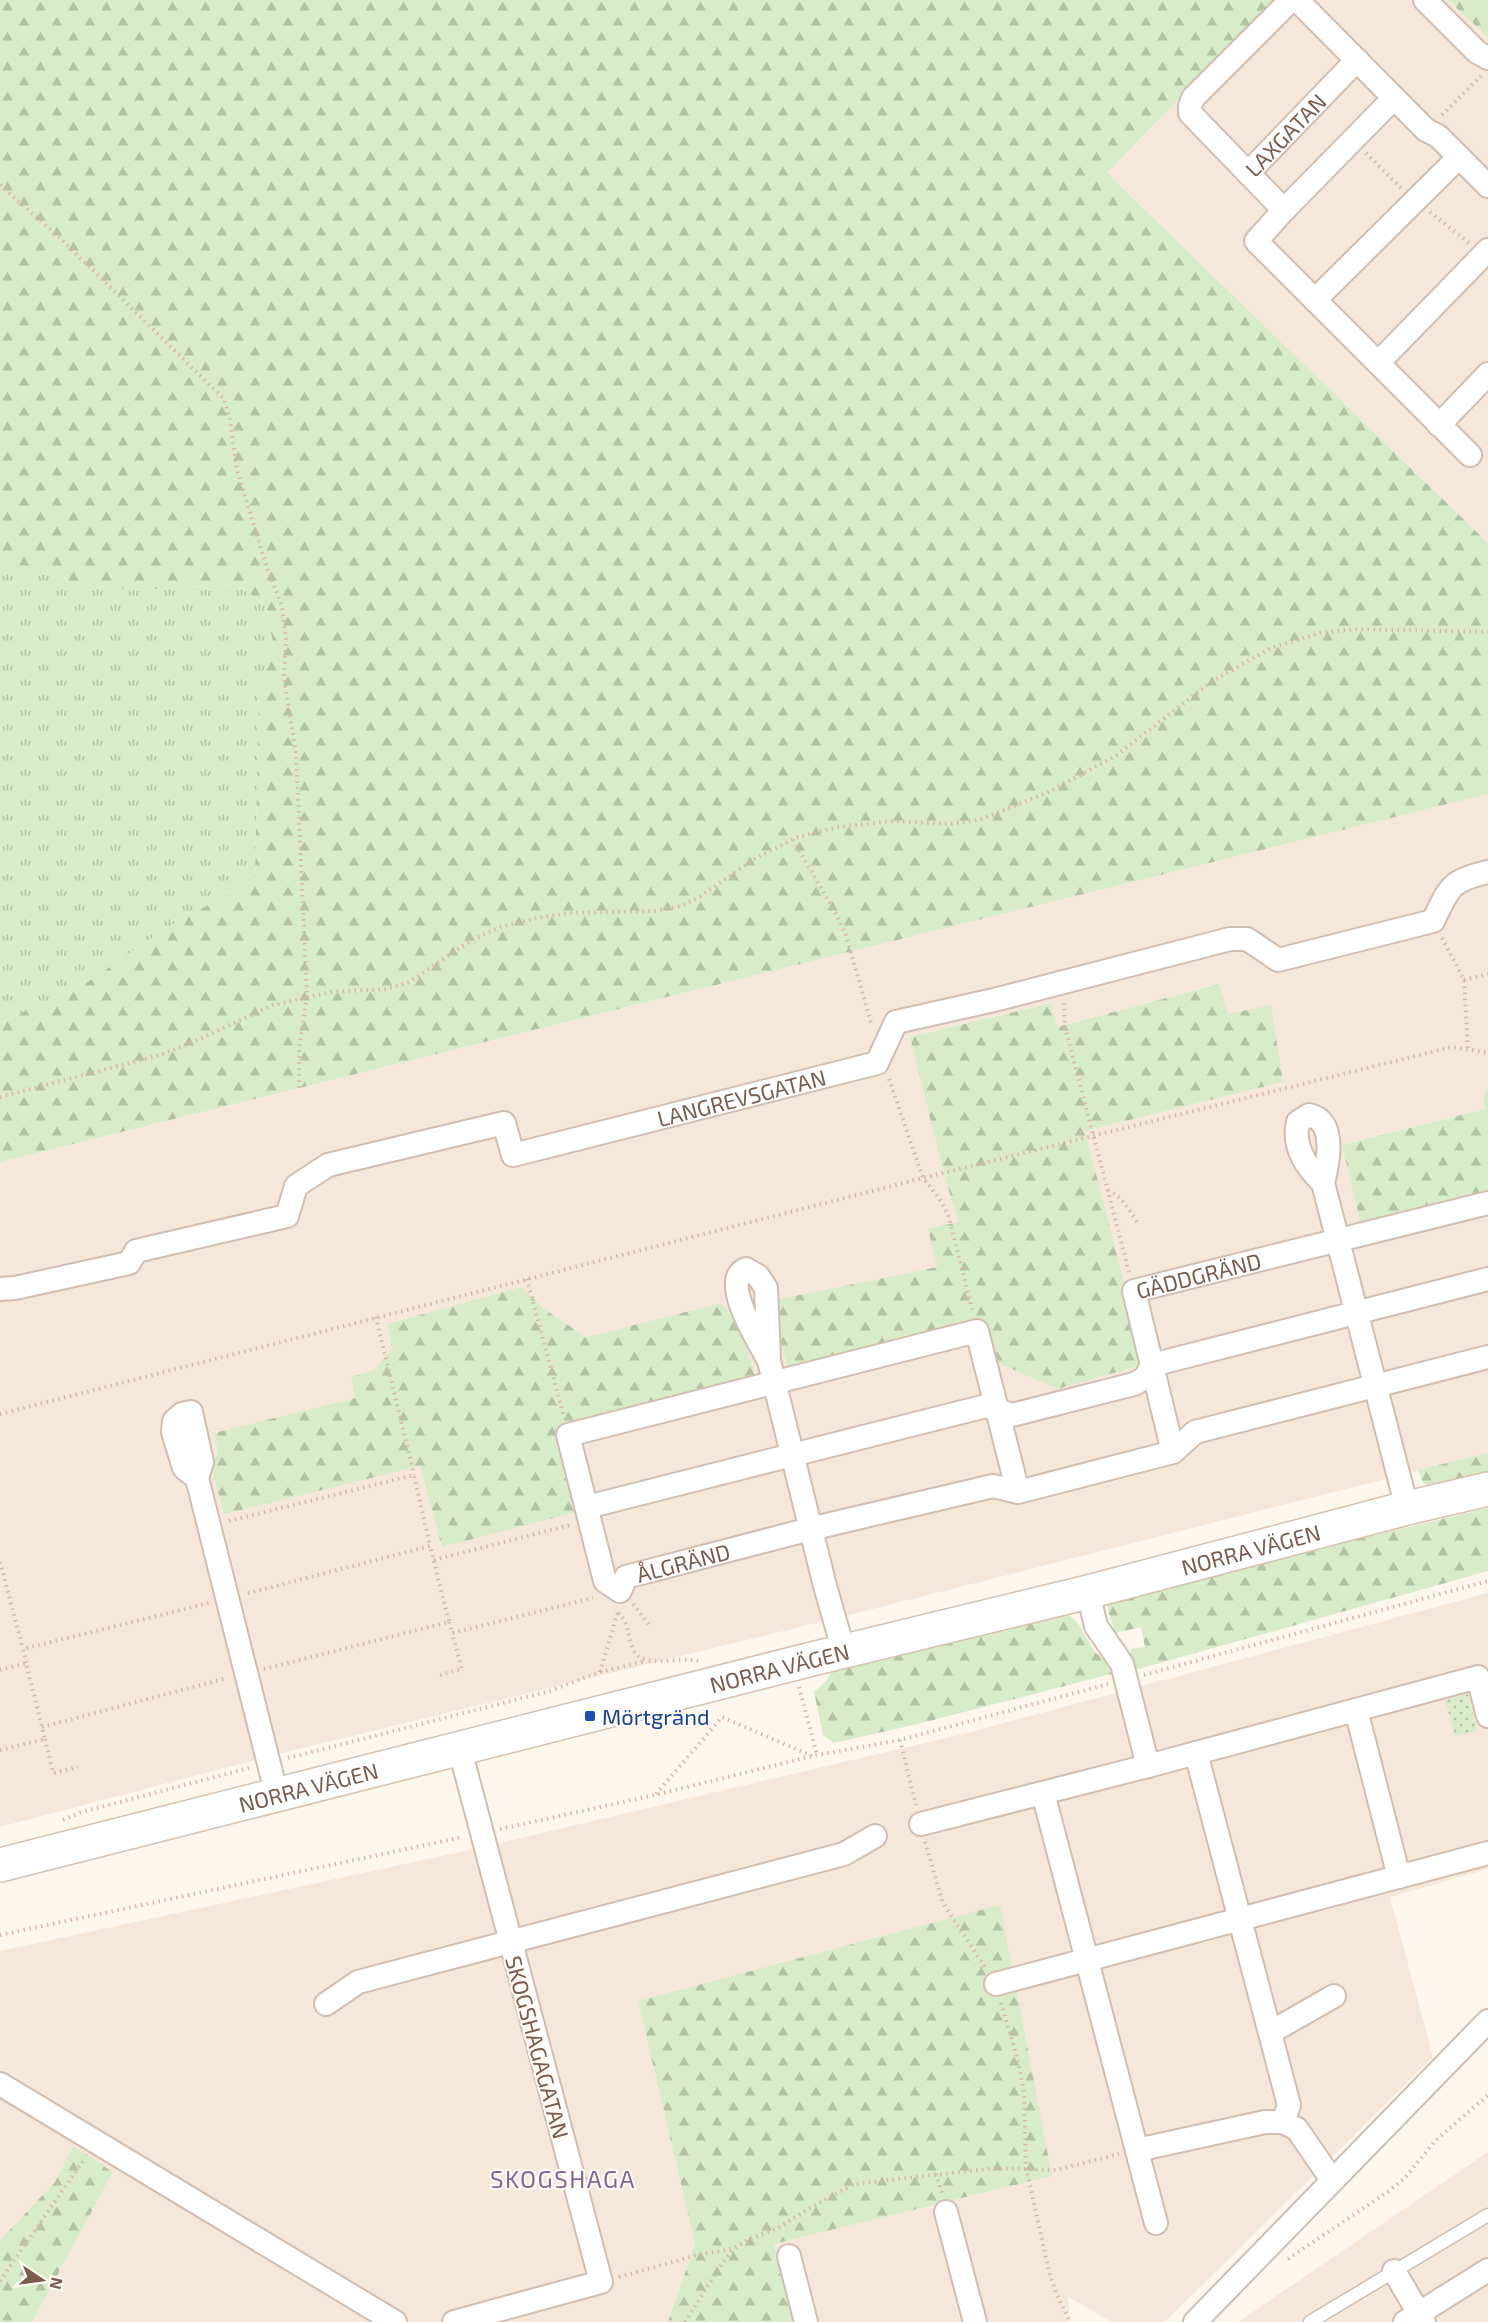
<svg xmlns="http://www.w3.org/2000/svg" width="1488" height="2322" viewBox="0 0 1488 2322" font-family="'Exo 2',sans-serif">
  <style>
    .residential { fill: #f5e8da; fill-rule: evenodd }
    .grass { fill: url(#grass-tufts) }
    .forest { fill: url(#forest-firs) }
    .park { fill: url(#park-dots) }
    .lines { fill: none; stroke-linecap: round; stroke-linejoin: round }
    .lane-casing { stroke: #d1beb0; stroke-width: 15 }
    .street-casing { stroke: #d1beb0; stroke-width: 26 }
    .secondary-casing { stroke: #d6c0b0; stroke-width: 36 }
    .path { stroke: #d9b8a5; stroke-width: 4; stroke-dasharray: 1.5 4.5; stroke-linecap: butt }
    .lane { stroke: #fff; stroke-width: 12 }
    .street { stroke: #fff; stroke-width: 22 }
    .secondary { stroke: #fff; stroke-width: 33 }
    .transit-dot { fill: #1a4fb4; stroke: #fffaf3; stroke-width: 2 }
    .labels { text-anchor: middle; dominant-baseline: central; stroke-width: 4.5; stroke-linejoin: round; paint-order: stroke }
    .street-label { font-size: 22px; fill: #7a5c4d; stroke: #fffaf3 }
    .transit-label { font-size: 22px; fill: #164399; stroke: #fffaf3; text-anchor: start }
    .neighbourhood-label { font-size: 24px; letter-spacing: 1.5px; fill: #846695; stroke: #fffaf3 }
  </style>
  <defs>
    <pattern id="grass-tufts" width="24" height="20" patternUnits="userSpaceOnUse" patternTransform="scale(1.5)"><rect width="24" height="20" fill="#d8ecc9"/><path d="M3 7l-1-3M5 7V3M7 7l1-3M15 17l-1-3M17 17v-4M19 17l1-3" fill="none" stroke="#b4c2a5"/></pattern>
    <pattern id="forest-firs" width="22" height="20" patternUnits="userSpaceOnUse" patternTransform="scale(1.5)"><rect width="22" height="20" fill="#d8ecc9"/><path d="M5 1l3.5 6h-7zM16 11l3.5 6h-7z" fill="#b4c2a5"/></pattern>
    <pattern id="park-dots" width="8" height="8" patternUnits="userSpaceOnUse" patternTransform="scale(1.5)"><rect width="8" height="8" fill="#d8ecc9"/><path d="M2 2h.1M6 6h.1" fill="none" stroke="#b4c2a5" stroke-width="1.8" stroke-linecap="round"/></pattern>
  </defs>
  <rect width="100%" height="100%" fill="#fdf6ec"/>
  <path class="residential" d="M1275 0H1448L1488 37V543L1107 173Z
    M1488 794V1086L1483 1098 1485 1109 1342 1145 1362 1224 1488 1192V1453L853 1614 270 1756 0 1827V1162ZM1219 984 1228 1014 1283 1082 1085 1131 1144 1364 985 1326 771 1301 938 1267 958 1223 941 1163 910 1037 1050 1003 1057 1027ZM521 1287 547 1311 586 1337 721 1303 560 1432 442 1547 420 1466 224 1513 211 1466 218 1450 215 1433 356 1398 392 1348 387 1324Z
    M1488 1593V1869L1390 1897 1433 2057 1165 2322H1111L1068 2296 1070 2322H797L774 2244 1052 2176 638 2001 695 2244 668 2322H32L113 2172 73 2147 55 2182 0 2240V1951L465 1851 963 1734Z
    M1488 2152V2322H1238Z"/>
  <path class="grass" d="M0 558 73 584 142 590 236 584 266 605 273 643 259 685 255 879 170 926 86 983 0 1023Z"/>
  <path class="forest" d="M0 0H1275L1107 173 1488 543V794L0 1162V1023L86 983 170 926 255 879 259 685 273 643 266 605 236 584 142 590 73 584 0 558Z
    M1448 0H1488V37Z
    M1219 984 1228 1014 1271 1005 1283 1082 1085 1131 1145 1364 1057 1389 992 1360 985 1327 790 1376 770 1301 937 1267 928 1229 958 1222 941 1163 910 1037 1051 1003 1057 1027Z
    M1488 1087V1192L1361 1224 1342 1145 1485 1109 1483 1098Z
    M521 1287 547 1311 586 1337 721 1303 740 1326 756 1380 560 1432 577 1512 442 1547 420 1466 224 1514 211 1466 218 1451 214 1433 355 1398 351 1377 374 1370 392 1348 387 1324Z
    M1488 1453V1474L1431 1486 1423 1483 1418 1470Z
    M1488 1508V1571L1135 1670 1130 1649 1145 1647 1141 1627 1115 1633 1105 1600Z
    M1056 1614 1070 1616 1078 1623 1095 1652 1106 1661 1111 1674 922 1723 834 1743 823 1735 814 1692 826 1681 833 1669Z
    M1000 1905 1052 2176 774 2244 797 2322H668L695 2244 638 2001Z
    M73 2146 113 2172 32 2322H0V2240L55 2182Z"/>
  <path class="park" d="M1468 1694 1477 1731 1455 1736 1445 1700Z"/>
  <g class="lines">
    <defs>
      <path id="lane" d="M1310 2322 1488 2215"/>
      <g id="street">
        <path d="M1297 0 1426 130 1438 136 1488 186"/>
        <path d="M1425 0 1477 52 1488 58"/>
        <path d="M1394 98 1284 210 1256 241 1470 455"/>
        <path d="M1248 173 1190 113V106L1193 98 1291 0"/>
        <path id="s1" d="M1284 210 1248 173 1357 60"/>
        <path d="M1315 300 1459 157"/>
        <path d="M1378 363 1488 250"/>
        <path d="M1439 425 1488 374"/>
        <path d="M1323 1183C1306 1167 1292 1147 1298 1122L1309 1115C1337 1120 1328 1164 1323 1183L1407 1508"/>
        <path id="s2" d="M0 1289 15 1288 129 1263 136 1251 287 1216 296 1186 328 1165 504 1123 513 1155 877 1063 896 1022 994 1000 1230 939H1247L1278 960 1433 921C1450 887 1449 881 1488 872"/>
        <path d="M769 1361C760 1343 719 1281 746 1269L758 1276 766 1288 769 1361 825 1586 844 1652"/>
        <path id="s3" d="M1173 1452 1134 1291 1488 1203"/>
        <path d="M197 1478 184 1468 173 1432 174 1421 182 1414 191 1412 202 1462 197 1478 277 1796"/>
        <path id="s4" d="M1018 1492 977 1331 568 1435 605 1581 620 1591 626 1577 810 1529 993 1486 1018 1492 1173 1452 1195 1432 1488 1357"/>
        <path d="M587 1507 986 1406 1012 1415 1134 1384 1145 1378 1152 1365 1488 1279"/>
        <path d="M1088 1592 1096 1626 1122 1664 1148 1766"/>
        <path d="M1356 1710 1399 1877"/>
        <path d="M1196 1753 1289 2105 1283 2122"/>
        <path d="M1043 1793 1156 2223"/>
        <path d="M921 1824 1148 1766 1478 1677 1488 1716"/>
        <path d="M996 1984 1488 1853"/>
        <path d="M326 2004 358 1982 844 1854 875 1836"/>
        <path d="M1271 2032 1334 1996"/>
        <path d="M0 2084 395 2322"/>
        <path d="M1137 2150 1265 2122H1283L1297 2129 1332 2180"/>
        <path d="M946 2212 975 2322"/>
        <path d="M789 2256 806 2322"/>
        <path d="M1394 2271 1424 2322"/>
        <path d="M454 2322 601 2282 460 1750"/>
        <path d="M1195 2322 1488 2021"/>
        <path d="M1405 2322 1488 2270"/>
      </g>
      <g id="secondary">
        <path id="s5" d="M0 1865 812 1659 1088 1592 1407 1508 1488 1489"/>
      </g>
    </defs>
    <use href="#lane" class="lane-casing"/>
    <use href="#street" class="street-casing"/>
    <use href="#secondary" class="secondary-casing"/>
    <path class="path" d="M1442 115 1481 76
      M1366 153 1401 188
      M0 185 60 238 224 399 230 420 237 470 265 562 282 606 286 639 284 677 296 754 307 996 299 1048V1088
      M1430 212 1469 243
      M793 840 835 912 846 935 871 1023
      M1442 938 1464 980 1468 1050
      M1464 980 1488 974
      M1064 1003 1065 1027 1129 1272
      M889 1079 923 1178 939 1198 948 1214 973 1313
      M0 1097 160 1055 195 1041 273 1005 331 992 387 989 409 982 472 940 500 927 537 918 569 913 655 911 681 906 701 896 756 858 798 837 838 827 893 821 949 824 982 819 1049 792 1117 755 1211 682 1271 648 1320 633 1355 629 1488 632
      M1108 1190C1122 1197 1129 1209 1137 1222
      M527 1279 564 1417
      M376 1317 414 1475
      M0 1414 923 1178 1452 1047 1488 1053
      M229 1521 414 1475 430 1546 245 1594
      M434 1560 570 1525
      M0 1562 23 1649
      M633 1604 651 1627
      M618 1613C628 1622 628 1634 632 1647 641 1672 678 1655 698 1661
      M449 1622 452 1633 593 1598
      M26 1663 23 1649 209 1603
      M264 1669 449 1622 430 1546
      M0 1670 26 1663 45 1739 0 1750
      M600 1672 618 1612
      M440 1675 462 1669 452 1633
      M1144 1675 1488 1581
      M799 1687 817 1755
      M42 1727 227 1678
      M45 1739 53 1773 78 1767
      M900 1740 916 1805
      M288 1758 550 1691 600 1672 646 1661
      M656 1794 722 1717 812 1756
      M63 1820 82 1812 249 1768
      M500 1829 655 1795 812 1756 900 1740 1108 1684
      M925 1842 943 1903 986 1969
      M0 1935 463 1837
      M1001 2003 1017 2057 1024 2092 1026 2167 1050 2276 1058 2297 1070 2322
      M936 2174 942 2193
      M1288 2259 1389 2191 1404 2179 1435 2141 1488 2095
      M619 2277 701 2254 733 2249
      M0 2281 85 2158
      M685 2322 719 2268 733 2249 747 2240 780 2227 808 2209 854 2184 996 2168 1056 2170 1119 2154"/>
    <use href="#lane" class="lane"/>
    <use href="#street" class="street"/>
    <use href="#secondary" class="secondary"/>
  </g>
  <rect class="transit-dot" x="584" y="1710" width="12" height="12" rx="3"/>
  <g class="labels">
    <g class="street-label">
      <text stroke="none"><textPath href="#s1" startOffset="105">LAXGATAN</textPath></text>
      <text stroke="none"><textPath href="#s2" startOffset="820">LANGREVSGATAN</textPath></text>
      <text stroke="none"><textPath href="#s3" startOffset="232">GÄDDGRÄND</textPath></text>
      <text stroke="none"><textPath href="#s5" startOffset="1290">NORRA VÄGEN</textPath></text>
      <text stroke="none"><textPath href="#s4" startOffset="831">ÅLGRÄND</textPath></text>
      <text stroke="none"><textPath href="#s5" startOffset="804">NORRA VÄGEN</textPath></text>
      <text stroke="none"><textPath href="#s5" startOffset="318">NORRA VÄGEN</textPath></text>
      <text transform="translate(538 2047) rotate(75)">SKOGSHAGAGATAN</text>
    </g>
    <g class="transit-label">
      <text x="602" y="1716">Mörtgränd</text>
    </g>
    <g class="neighbourhood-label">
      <text x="563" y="2178">SKOGSHAGA</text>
    </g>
  </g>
  <g transform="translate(42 2280) rotate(103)" stroke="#fffaf3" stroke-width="4.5" paint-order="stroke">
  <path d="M0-4.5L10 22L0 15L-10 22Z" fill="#7a5c4d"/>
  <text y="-9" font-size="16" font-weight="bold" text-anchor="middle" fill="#7a5c4d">N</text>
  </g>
</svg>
